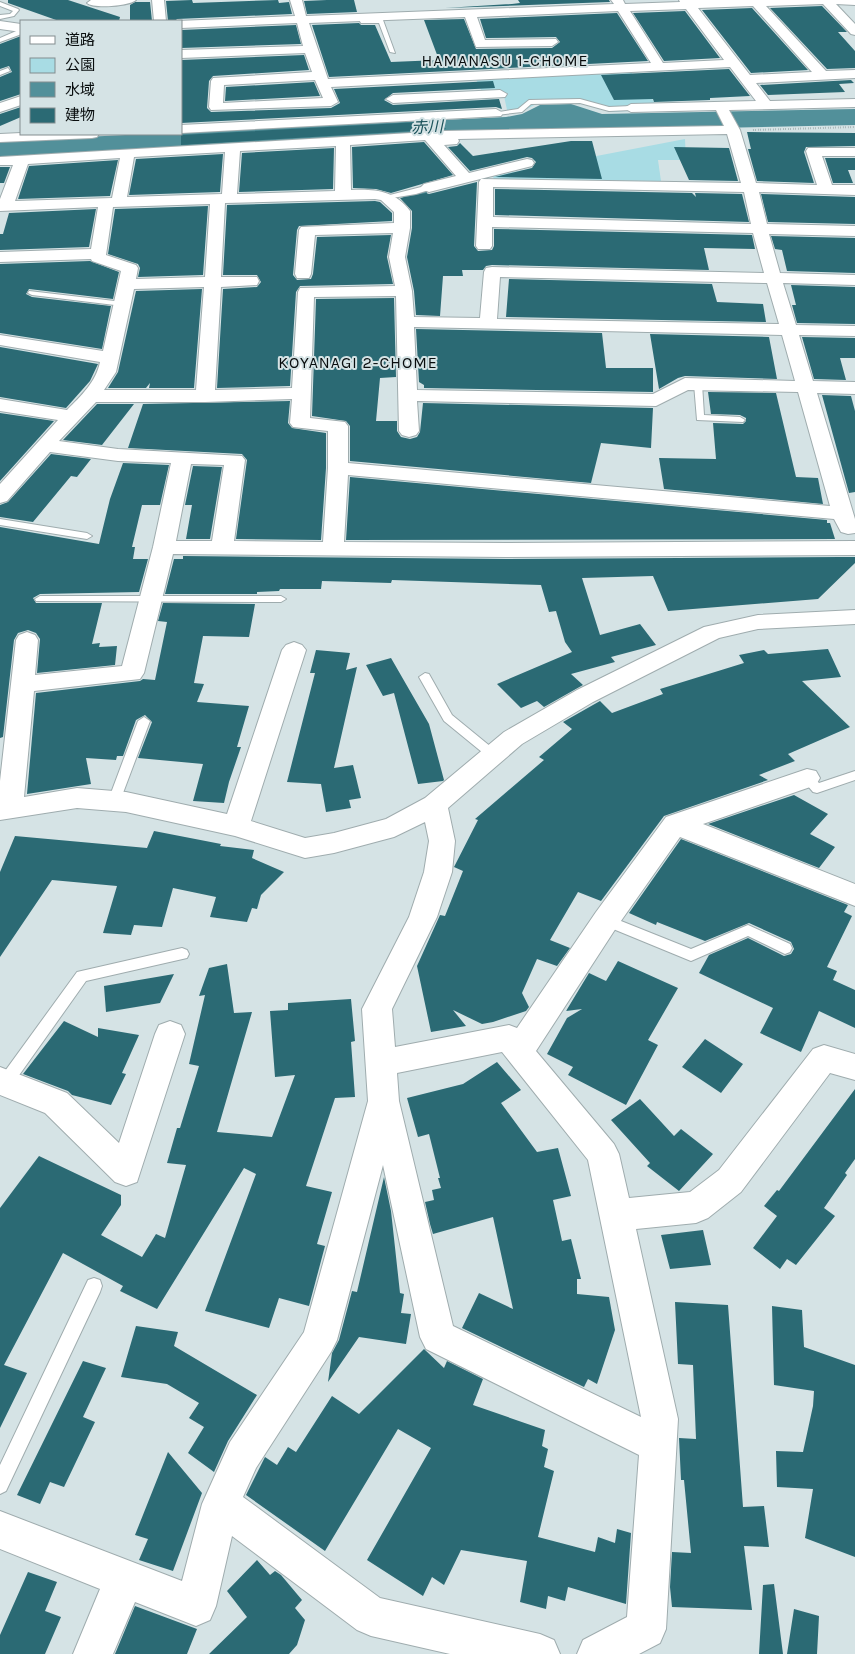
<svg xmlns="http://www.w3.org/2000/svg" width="855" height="1654" viewBox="0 0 855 1654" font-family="Karla,'Noto Sans JP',sans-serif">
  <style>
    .green { fill: #a8dce4 }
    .water { fill: #52909a }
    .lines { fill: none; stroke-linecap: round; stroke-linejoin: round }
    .stream { fill: #52909a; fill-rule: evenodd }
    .building { fill: #2b6a74 }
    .lane-casing { stroke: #9facae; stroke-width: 2 }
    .street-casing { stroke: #9facae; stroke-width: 2 }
    .path { stroke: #848e90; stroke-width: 2; stroke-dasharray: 0.5 2; stroke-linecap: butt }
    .lane { fill: #fff; fill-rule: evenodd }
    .street { fill: #fff; fill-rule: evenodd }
    .labels { text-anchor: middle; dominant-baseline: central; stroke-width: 4; stroke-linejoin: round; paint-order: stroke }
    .far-neighbourhood-label { font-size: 16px; letter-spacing: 1px; fill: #090d0e; stroke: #d5e3e5 }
    .far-water-label { font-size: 16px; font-style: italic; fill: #1c535b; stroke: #d5e3e5 }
  </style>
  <rect width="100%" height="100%" fill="#d5e3e5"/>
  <path class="green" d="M630 70 636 81H643L655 104H629V111L610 112 582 103 536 104 527 109 507 110 503 91 482 92 475 77Z
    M685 139 686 160H658L661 181 494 180 493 176Z"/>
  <path class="water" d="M571 104 602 114 855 109V125L427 134 0 158V141L506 117 522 114 540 105Z"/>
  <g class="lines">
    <path class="stream" d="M425 191 427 192V194L405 199 402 197Z"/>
  </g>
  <path class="building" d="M8 0H68L120 17 119 21H59L8 3Z
    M192 0 193 3 278 0 279 3 289 2 292 14 177 19 175 21H168L166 1Z
    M327 0H354L357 12 307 14 304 1Z
    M518 0H609L610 2 445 8 512 4 520 3Z
    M135 2H150L152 21H130V5Z
    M822 6 847 32H838L855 51V68L827 69 770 8Z
    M752 8 808 70 751 73 702 10Z
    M685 11 720 58 664 61 633 13Z
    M617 13 648 61 329 77 312 25 359 23 361 25H375L391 62 439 60 424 20 464 19 476 49 552 48 560 42 556 37 486 38 480 19Z
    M296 25 301 44 181 48V30Z
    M21 36V94L0 101V77L12 72 9 66 0 69V44Z
    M304 55 309 70 213 76 209 81 207 108 211 112 331 108 340 103 334 89 493 81 495 88 393 93 384 100 393 105 499 99 502 109 496 107 181 123V60Z
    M729 69 750 96 710 98V100L654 102 653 99 614 100 601 75Z
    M851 80 854 83 839 84 845 92 768 95 760 85Z
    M314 82 320 96 225 101 226 87Z
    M21 107V117L0 126V114Z
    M438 121 446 129 181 145V135Z
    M747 132 855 133V146L806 147 804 152 814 183 757 181 748 149H751L750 145Z
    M571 141H592L602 179 495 177 532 168 536 162 532 158 527 157 470 171 448 147 457 146 460 143 473 156Z
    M424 142 453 175 391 193 376 189 353 188 352 147Z
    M674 147 729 148 738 181 689 180Z
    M334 148 333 189 239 192 242 153Z
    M223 154 220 192 129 195 136 159Z
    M825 158H855V170H848L853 183H833Z
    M118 160 110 196 18 199 29 166Z
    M0 167H10L4 183H0Z
    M477 182 474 246 478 251 492 250 494 246V229L752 235 755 249 704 248 709 270 492 265 486 266 483 270H462L463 276H443L440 316 416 315 414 291 407 257 412 228V211L400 198 426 193 429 194Z
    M495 189 692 193 696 197 695 193 742 194 749 222 495 215Z
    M761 194 855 197V224L768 222Z
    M375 201 380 202 392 213V221L299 226 297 230 293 275 297 280 311 279 313 274 317 237 391 235 387 257 393 284 300 286 296 292 290 386 217 388 223 289 257 287 261 282 257 275H223L227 205Z
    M208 206 203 275 138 277 140 268 138 264 108 254 115 209Z
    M96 209 89 247 0 250V234H3L9 213Z
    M771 236 855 238V273L787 271 782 250 775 249Z
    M90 261 119 272 113 299 29 289 26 294 32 297 111 306 102 349 0 333V264Z
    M509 279 712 284 717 302 763 304 766 322 506 317Z
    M791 285 855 287V324L797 323 792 305H796Z
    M202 289 194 388H149L150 383 146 388H108L118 372 136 291Z
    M394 298 396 377 380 378 376 421H397V431L401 437 410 439 417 437 420 432 423 403 653 408 651 448 601 443 591 483 350 461V426L346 421 312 416 316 299Z
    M416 329 602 333 606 368H653V392L424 388V385L419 382Z
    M650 334 769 337 777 379 685 376 678 378 659 389Z
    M802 337 855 338V358H840L846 380 814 379Z
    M0 347 98 364 90 381 66 408 0 397Z
    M708 392 776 393 796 477 818 478 823 504 664 489 659 458 716 459 713 423 743 424 746 421V418L740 415 711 414Z
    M822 395 851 396 855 411V492L849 493Z
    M290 401 288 423 292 428 326 433V468L321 540 236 539 247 460 242 454 128 448 143 404Z
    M97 404H134L102 445 63 440Z
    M0 413 54 421 0 481Z
    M51 454 91 459 77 477 71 476 33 522 0 517V505L8 502Z
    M123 463 169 465 160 505H142L132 547H135L133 559H148L139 592 40 594 33 598 36 603H102L92 644 100 643 99 647 117 646 115 665 37 673 40 639 36 633 28 630 18 633 14 640 3 737 0 738V527L99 544 110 499Z
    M193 466 222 467 210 539H186L192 505H185Z
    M350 477 827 520V523H830L835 539 346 540Z
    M183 556 506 559 840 557H855V563L818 599 668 611 653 576 582 578 600 635 640 624 656 645 611 657 615 662 571 674 583 685 544 707 537 701 521 708 497 684 572 652 565 642 556 611 549 612 541 585 392 580 391 583 322 581 321 589H280L279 591 257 592V594H165L174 559H183Z
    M163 603 255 604 249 637 203 636 194 683 204 684 197 702 249 706 237 747H241L229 782 224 803 193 801 203 764 138 758 152 722 145 715 136 720 123 756H117L116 760 86 758 91 784 27 794 36 693 140 681 143 679 155 680 167 622 158 621Z
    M828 649 841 677 802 681 850 727 788 754 795 761 759 775 768 780 664 816 601 901 578 892 550 940 570 948 557 966 537 959 522 993 529 1007 526 1011 493 1022 482 1024 453 1010 466 1026 431 1032 417 966 440 915 445 916 463 871 454 867 478 820 475 819 544 760 539 757 572 729 563 722 600 701 612 713 663 694 660 689 744 663 739 655 764 650 768 654Z
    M316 650 350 653 346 670 357 667 334 768 353 765 361 798 349 800 351 808 326 812 321 784 287 782 315 673H310Z
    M391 658 429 724 444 780 443 781 418 784 394 693 383 696 366 665Z
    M794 795 828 814 810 834 835 847 819 868 708 824Z
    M154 831 221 844 220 846 254 850 252 858 284 872 261 895 257 909 252 908 247 922 210 917 216 897 173 888 162 927 134 925 131 935 103 933 117 886 52 880 0 957V872L15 836 147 848Z
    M681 839 848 905 844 912 852 916 827 967 837 971 833 980 855 990V1028L819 1011 801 1052 760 1033 773 1008 699 973 709 955 748 938 784 956 791 954 794 949 791 942 749 923 705 941 657 922 656 925 629 913Z
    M618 961 678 988 648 1040 658 1045 626 1105 568 1075 573 1067 547 1054 567 1018 582 1009 566 1011 589 973 606 981Z
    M227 964 234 1013 252 1012 217 1132 272 1137 295 1075 275 1077 270 1011 288 1010V1003L351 999 355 1041 351 1042 355 1097 335 1098 306 1186 332 1192 317 1244 325 1246 309 1306 279 1298 269 1328 205 1311 256 1174 244 1168 157 1309 120 1291 123 1286 63 1253 4 1365 27 1373 0 1428V1208L39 1156 121 1195V1205L101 1235 142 1257 156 1234 165 1238 186 1165 167 1163 177 1128H180L199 1066 189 1064 205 995 199 996 209 968Z
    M174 974 160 1003 106 1012 104 986Z
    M64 1021 98 1037V1028L139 1035 122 1073 126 1074 111 1105 72 1095 68 1091 23 1074Z
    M705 1039 743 1064 721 1093 682 1067Z
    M497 1062 521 1090 501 1103 537 1152 558 1148 571 1196 553 1200 562 1241 571 1239 581 1279H577V1294L609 1297 615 1330 597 1384 588 1379 584 1387 462 1328 479 1293 513 1309 493 1217 433 1234 430 1224 425 1202 434 1200 432 1190 441 1188 438 1178H440L429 1134 418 1137 407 1098 463 1084Z
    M855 1089V1159L845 1173 847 1175 824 1208 835 1216 796 1265 787 1259 780 1269 753 1248 777 1216 764 1206 777 1190 779 1191Z
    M640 1099 674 1136 681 1129 713 1154 679 1191 647 1166 650 1163 611 1120Z
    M384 1177 391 1211 400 1293 404 1294 401 1313 411 1314 406 1344 359 1337 328 1382 332 1353 339 1340 352 1291 357 1292Z
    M703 1230 711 1265 670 1269 661 1235Z
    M675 1302 728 1305 743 1507 764 1506 769 1547 744 1546 752 1610 672 1607 670 1587 672 1552 691 1553 684 1480H681L679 1438 696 1439 693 1365 678 1364Z
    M772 1306 802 1310 804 1347 855 1365V1557L805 1538 813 1489 777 1487 776 1451 803 1452 813 1406 814 1391 774 1385Z
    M136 1326 178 1332 174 1346 257 1395 228 1441 214 1472 188 1453 204 1427 189 1418 199 1403 167 1384 121 1377Z
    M424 1349 444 1368 447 1361 483 1379 473 1405 545 1430 542 1446 548 1449 544 1467 554 1471 538 1537 595 1552 598 1537 615 1543 617 1529 631 1533 626 1604 568 1587 565 1601 548 1596 546 1609 520 1602 527 1561 461 1550 444 1585 432 1577 423 1596 367 1560 431 1448 398 1429 325 1551 246 1495 265 1457 277 1465 288 1447 296 1452 332 1396 359 1414Z
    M83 1361 106 1368 83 1417 95 1422 64 1487 50 1482 40 1504 17 1495Z
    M168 1452 202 1493 173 1571 139 1560 148 1539 135 1535Z
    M257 1560 270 1575 275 1571 281 1575 302 1600 295 1608 305 1620 297 1645 289 1654H209L247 1617 227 1591Z
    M28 1572 57 1582 45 1611 61 1617 45 1654H0V1635Z
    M774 1584 783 1654H759L763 1585Z
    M135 1606 197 1629 187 1654H115Z
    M794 1609 819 1616 817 1654H787Z"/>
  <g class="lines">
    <defs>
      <path id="lane" d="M0 2 18 9 19 10 14 16 0 19V15L10 14 13 11 0 6Z
        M357 16H361L365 20H383L395 53 390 52 379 23H361Z
        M21 29V34L19 35 0 42V38Z
        M8 68 10 71 0 75V71Z
        M580 99 609 107 631 106 634 108 631 110 609 111 580 103 531 104 522 112 496 115 493 113 518 109 529 100Z
        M429 185H432V189L416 194 386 199 382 197Z
        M29 291 123 302 127 304 123 306 32 295 28 293Z
        M698 381 702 384 704 415 740 417 745 420 743 422 697 420 694 384Z
        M0 519 87 533 92 536 87 539 0 525Z
        M40 596H281L286 599 281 602 36 601 35 599Z
        M425 673 429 674 452 715 496 751 498 754 496 757H488L444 721 419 677Z
        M144 717 150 721 120 801 118 804H110L108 801 138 721Z
        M855 771V780L817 793 813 792 801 778 807 774 811 775 819 783Z
        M606 915 691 949 748 925 790 944 792 948 790 952 785 954 748 936 691 961 601 924 599 920 601 916Z
        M182 948 187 950 189 954 187 958 86 981 10 1088 5 1089 0 1088V1078L77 972Z
        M94 1278 100 1280 102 1286 100 1292 6 1491 0 1494V1465L88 1280Z"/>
      <path id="street" d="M91 0H136C130 6 93 9 87 3Z
        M152 0H164L166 21H154Z
        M290 0H302L306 16 614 4 611 0H623L625 4 680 2 679 0H855V5L836 4 855 24V35L851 34 823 4 766 6 826 71 855 70V78L756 83 770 101 855 99V107L729 110 740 130 756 183 817 185 806 151 808 148H855V156H822L832 185H855V195L759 192 767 224 855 226V236L769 234 780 273 855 275V285L783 283 796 325 855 326V336L799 335 813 381 855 382V394L817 393 855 519V533L848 534 841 532 834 519 348 475 344 542 506 543 855 541V555L506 557 173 554 144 673 140 679 34 691 24 797 77 788 126 792 227 814 282 650 286 645 294 642 302 645 306 650 251 821 305 838 334 833 386 819 425 798 504 732 577 690 704 627 758 615 855 610V624L758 629 719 638 593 702 522 744 448 808 455 841 452 872 437 917 392 1009 395 1047 509 1025 517 1028 596 912 666 817 807 769 816 771 820 778 816 785 703 824 855 884V906L680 837 616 928 536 1051 614 1144 619 1154 629 1198 690 1192 719 1170 813 1049 824 1045 855 1054V1080L830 1073 741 1192 708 1218 696 1223 636 1229 678 1419 666 1629 660 1643 639 1654H577L583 1640 627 1617 639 1455 426 1349 420 1337 383 1165 337 1340 331 1352 256 1468 243 1497 380 1598 540 1634 554 1640 560 1654H450L371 1636 357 1630 232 1536 216 1606 210 1620 196 1626 135 1602 113 1654H73L100 1589 0 1549V1511L182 1581 202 1504 230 1442 304 1332 368 1101 362 1009 409 917 424 872 429 841 425 822 394 837 334 853 305 858 235 836 126 812 77 808 0 820V781L16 640 19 635 27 632 35 635 38 640 35 675 122 666 153 547 171 463 118 461 50 452 7 501 0 503V484L58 420 0 411V399L67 410C81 396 96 382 100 362L0 345V335L103 351 121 271 92 261 91 259 0 262V252L91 249 98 207 0 211V199L13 165H0V157L445 131 724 126 716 110 631 112 624 108 631 104 756 101 730 67 331 87 338 102 331 106 211 110 209 107 211 81 213 78 312 72 305 53 181 58V50L303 46 297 23 181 28V21H177L295 16ZM753 6 812 72 750 75 698 8ZM686 9 724 60 663 63 630 11ZM618 11 651 63 328 79 309 23 465 17 476 47 552 46 558 42 556 39 485 40 477 17ZM315 80 323 98 223 103 224 85ZM727 134 741 183 481 179 479 182 476 246 478 249H490L492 246V227L753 233 764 273 492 267 486 268 484 272 480 318 414 317 412 291 405 257 410 228V211C395 190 374 189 351 190L350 145 425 140 456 176 424 184 421 187 424 190 429 192 532 166 534 163 532 160 527 159 469 173 444 145 457 144 459 141 458 139ZM336 146 335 191 237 194 240 151ZM225 152 222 194 127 197 134 157ZM120 158 112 198 15 201 28 164ZM493 187 744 192 751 224 493 217ZM375 199 381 200 394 212V223L301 227 299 230 295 274 297 278H309L311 274 315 235 393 233 389 257 395 286 300 288 298 292 292 388 215 390 221 287 257 285 259 281 257 277H221L225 203ZM210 204 205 277 136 279 138 268 136 265 106 255 113 207ZM500 277 767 283 779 324 497 319ZM204 287 196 390H104L116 372 134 289ZM396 296 399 431 402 435 409 437 416 435 419 431 417 401 656 406 688 390 798 392 830 506 348 463V426L345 422 310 418 314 297ZM414 327 782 335 795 381 685 378 653 394 417 390ZM292 399 290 423 293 427 328 431V468L323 542 234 541 245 460 242 456 118 449 59 441 96 402H205ZM191 464 224 465 212 541H176ZM502 1052 588 1160 641 1417 453 1326 399 1101 397 1073Z
        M0 21 21 24V32L0 29Z
        M500 90 507 94 505 97 393 103 386 99 393 95Z
        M21 96V105L0 112V103Z
        M496 109 503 113 501 116 181 133V125Z
        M21 133V134H99L97 137 92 138 0 142V134Z
        M170 1021 181 1025 185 1034 137 1182 126 1186 115 1182 45 1113 0 1095V1067L67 1093 119 1143 155 1034 159 1025Z"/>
    </defs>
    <use href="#lane" class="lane-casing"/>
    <use href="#street" class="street-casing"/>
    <path class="path" d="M753 130 855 127"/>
    <use href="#lane" class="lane"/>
    <use href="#street" class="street"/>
  </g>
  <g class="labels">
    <g class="far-neighbourhood-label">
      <text x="505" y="60">HAMANASU 1-CHOME</text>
      <text x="358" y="362">KOYANAGI 2-CHOME</text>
    </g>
    <g class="far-water-label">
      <text transform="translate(427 127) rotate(-2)">赤川</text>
    </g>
  </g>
  <rect x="20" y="20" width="162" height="115" fill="#d5e3e5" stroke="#838d8f"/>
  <rect x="30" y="36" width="25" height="8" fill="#ffffff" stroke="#838d8f"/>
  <text x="65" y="45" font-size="15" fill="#090d0e">道路</text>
  <rect x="30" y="58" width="25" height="15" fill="#a8dce4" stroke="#838d8f"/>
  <text x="65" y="70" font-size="15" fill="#090d0e">公園</text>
  <rect x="30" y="82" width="25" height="15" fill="#52909a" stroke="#838d8f"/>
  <text x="65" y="95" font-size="15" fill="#090d0e">水域</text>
  <rect x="30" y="108" width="25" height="15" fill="#2b6a74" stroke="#838d8f"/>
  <text x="65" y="120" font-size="15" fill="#090d0e">建物</text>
</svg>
